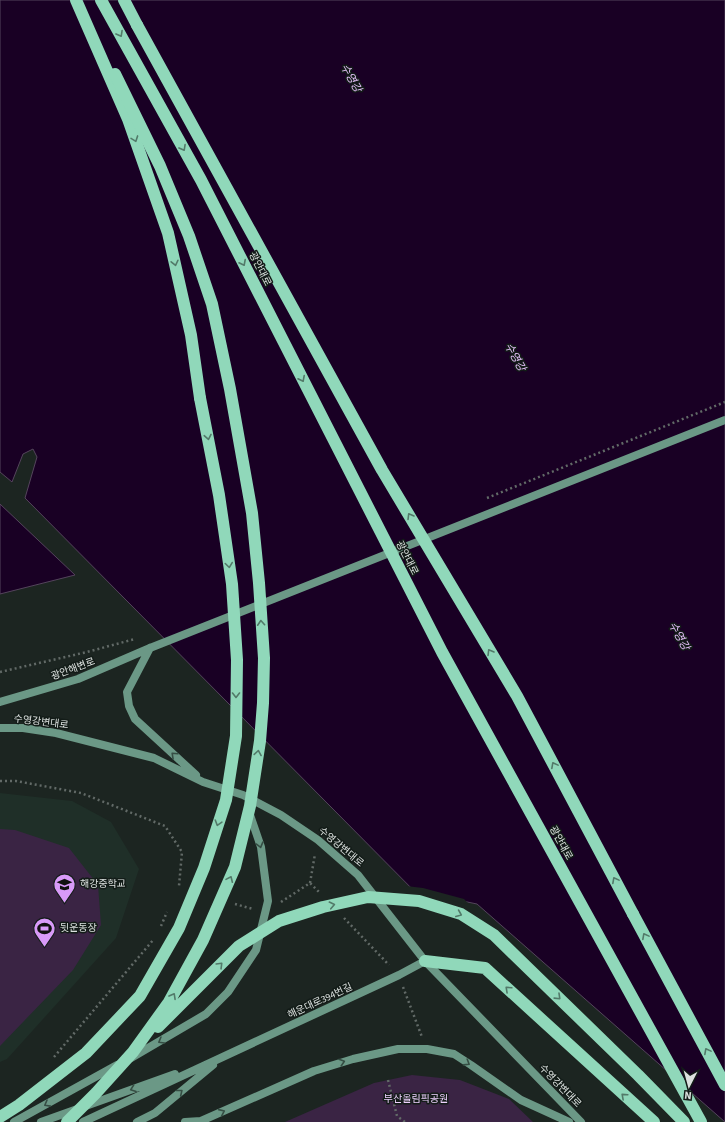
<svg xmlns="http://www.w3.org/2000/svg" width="725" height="1122" viewBox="0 0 725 1122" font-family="'Source Sans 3','Noto Sans KR',sans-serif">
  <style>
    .built { fill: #1f2f28 }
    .green { fill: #3a2444 }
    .water { fill: #190024; stroke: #54445c }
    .pier { fill: #1c2521 }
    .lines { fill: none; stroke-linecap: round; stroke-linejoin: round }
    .path { stroke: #626a67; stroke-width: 2.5; stroke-dasharray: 2 3; stroke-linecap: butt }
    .secondary { stroke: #6b9886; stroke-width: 8 }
    .highway { stroke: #90d8ba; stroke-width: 12 }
    .highway-bridge { stroke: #90d8ba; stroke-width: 12 }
    .oneway { stroke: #527a69 }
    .oneway2 { stroke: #364e44 }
    .labels { text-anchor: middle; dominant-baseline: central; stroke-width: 3; stroke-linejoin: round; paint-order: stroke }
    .street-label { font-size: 10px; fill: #dce1df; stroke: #131c18 }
    .poi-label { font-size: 10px; fill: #dce1df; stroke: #131c18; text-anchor: start }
    .park-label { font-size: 10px; fill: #eed1fe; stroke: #131c18 }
    .water-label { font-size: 11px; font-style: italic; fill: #e4bef9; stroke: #131c18 }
  </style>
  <rect width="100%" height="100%" fill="#1c2521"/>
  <path class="built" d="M0 793 72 801 111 822 139 869 116 938 7 1059 0 1062Z"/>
  <path class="green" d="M0 829 15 830 69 848 98 885 101 925 73 970 0 1046Z
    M412 1075 460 1080 509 1099 533 1122H285L374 1083Z"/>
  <path class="water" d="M0 0H725V1122L477 904 448 898 432 909 25 498 37 457 33 449 23 454 12 482 0 472Z
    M0 504 75 575 0 594Z"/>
  <path class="pier" d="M406 886 423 888 464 899 470 905 449 900 432 911Z"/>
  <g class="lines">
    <path class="path" d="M487 498 725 402
      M0 672 87 652 135 639
      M0 781H16L81 793 165 826 182 852 179 886
      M310 883 315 854
      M281 902 310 883 320 893
      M235 904 253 909
      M344 918 389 965
      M161 926 167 912
      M403 987 422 1037
      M54 1057 154 939
      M388 1080 397 1116 405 1122"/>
    <path class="secondary" d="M150 648 127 692 129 706 135 719 196 775
      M0 702 78 679 150 648 725 420
      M0 728H23L56 733 154 758 203 782 243 795 281 815 318 840 358 875 425 961 581 1122
      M131 1058 206 1014 228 992 256 950 268 901 261 847 249 812
      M14 1122 117 1065
      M41 1122 175 1074
      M83 1122 399 975 425 961
      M137 1122 155 1113 213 1065
      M185 1122 201 1121 314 1071 353 1059 398 1049H427L454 1054 471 1065 521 1100 569 1122"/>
    <path class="highway" d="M76 0 128 119 168 233 191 335 200 398
      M124 0 137 25
      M633 914 725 1085
      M425 961 485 968 654 1122"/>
    <path class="highway-bridge" d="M101 0 201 180 442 652 701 1122
      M137 25 382 470 517 696 633 914
      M158 1027 239 946 279 921 323 907 368 897 419 901 461 914 494 935 638 1075 684 1122
      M0 1117 19 1105 86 1053 140 996 179 928 204 868 226 800 236 736 237 660 232 584 219 495 200 398
      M67 1122 96 1093 133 1052 169 1002 203 940 235 867 250 806 260 741 263 703 264 658 259 583 252 513 230 389 212 304 189 236 160 166 115 74"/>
  </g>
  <defs><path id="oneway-chevron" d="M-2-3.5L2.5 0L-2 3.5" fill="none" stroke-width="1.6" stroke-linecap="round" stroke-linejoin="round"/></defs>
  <g class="oneway">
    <use href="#oneway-chevron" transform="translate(120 34) rotate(61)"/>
    <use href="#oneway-chevron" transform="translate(135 139) rotate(70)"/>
    <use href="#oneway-chevron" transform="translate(183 148) rotate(61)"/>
    <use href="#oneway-chevron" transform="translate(175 263) rotate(77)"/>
    <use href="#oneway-chevron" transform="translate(243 263) rotate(63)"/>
    <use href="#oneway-chevron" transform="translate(302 379) rotate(63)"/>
    <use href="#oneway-chevron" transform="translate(208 437) rotate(79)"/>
    <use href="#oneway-chevron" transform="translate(410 516) rotate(-121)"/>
    <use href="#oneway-chevron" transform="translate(229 565) rotate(82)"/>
    <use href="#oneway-chevron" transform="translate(261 623) rotate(-94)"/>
    <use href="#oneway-chevron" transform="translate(490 652) rotate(-121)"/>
    <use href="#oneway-chevron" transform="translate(236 695) rotate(90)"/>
    <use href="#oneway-chevron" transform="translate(258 753) rotate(-81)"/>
    <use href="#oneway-chevron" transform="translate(554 765) rotate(-118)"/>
    <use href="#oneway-chevron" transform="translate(218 823) rotate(107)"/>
    <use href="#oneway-chevron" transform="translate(230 879) rotate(-66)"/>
    <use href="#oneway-chevron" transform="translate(615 880) rotate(-118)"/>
    <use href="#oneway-chevron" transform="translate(332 905) rotate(-12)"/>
    <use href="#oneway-chevron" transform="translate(459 914) rotate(23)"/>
    <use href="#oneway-chevron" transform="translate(645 936) rotate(-118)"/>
    <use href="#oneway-chevron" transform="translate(220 965) rotate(-45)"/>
    <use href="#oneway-chevron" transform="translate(508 989) rotate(-137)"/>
    <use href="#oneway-chevron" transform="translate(173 996) rotate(-61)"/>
    <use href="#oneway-chevron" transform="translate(558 997) rotate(44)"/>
    <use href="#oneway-chevron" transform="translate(707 1051) rotate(-118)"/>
    <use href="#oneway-chevron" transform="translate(624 1096) rotate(-138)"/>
  </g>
  <g class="oneway2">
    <use href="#oneway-chevron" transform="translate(174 755) rotate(-137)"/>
    <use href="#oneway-chevron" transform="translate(260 845) rotate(75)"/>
    <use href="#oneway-chevron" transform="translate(161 1041) rotate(150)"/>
    <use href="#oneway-chevron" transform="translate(342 1062) rotate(-18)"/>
    <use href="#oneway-chevron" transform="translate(467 1063) rotate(32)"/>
    <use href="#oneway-chevron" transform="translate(133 1089) rotate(160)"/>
    <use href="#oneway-chevron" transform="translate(180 1092) rotate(-39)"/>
    <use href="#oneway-chevron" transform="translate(47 1104) rotate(151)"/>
    <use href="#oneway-chevron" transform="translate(222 1112) rotate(-24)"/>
  </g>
  <defs>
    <symbol id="school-pin" viewBox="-11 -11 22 30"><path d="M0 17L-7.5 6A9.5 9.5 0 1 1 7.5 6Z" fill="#d89af8" stroke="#131c18"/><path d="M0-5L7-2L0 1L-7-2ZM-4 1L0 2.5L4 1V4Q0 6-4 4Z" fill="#111"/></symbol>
    <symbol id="stadium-pin" viewBox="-11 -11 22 30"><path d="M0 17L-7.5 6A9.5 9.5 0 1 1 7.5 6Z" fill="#d89af8" stroke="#131c18"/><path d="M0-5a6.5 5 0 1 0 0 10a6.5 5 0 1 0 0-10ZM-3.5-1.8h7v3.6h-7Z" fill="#111"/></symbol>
  </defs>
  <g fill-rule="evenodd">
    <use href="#school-pin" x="52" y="872" width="25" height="34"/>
    <use href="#stadium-pin" x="32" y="916" width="25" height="34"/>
  </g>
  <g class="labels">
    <g class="street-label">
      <text transform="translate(260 269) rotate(63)">광안대로</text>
      <text transform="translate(407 558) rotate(63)">광안대로</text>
      <text transform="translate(73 669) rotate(-20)">광안해변로</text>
      <text transform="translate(41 722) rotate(7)">수영강변대로</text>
      <text transform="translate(561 843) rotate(61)">광안대로</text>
      <text transform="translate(341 847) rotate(40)">수영강변대로</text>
      <text transform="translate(320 1001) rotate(-25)">해운대로394번길</text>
      <text transform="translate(560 1086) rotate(46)">수영강변대로</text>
    </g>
    <g class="poi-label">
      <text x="80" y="884">해강중학교</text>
      <text x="60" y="928">뒷운동장</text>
    </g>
    <g class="park-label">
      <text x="416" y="1099">부산올림픽공원</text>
    </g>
    <g class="water-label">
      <text transform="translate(351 78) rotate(60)">수영강</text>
      <text transform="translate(515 357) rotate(60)">수영강</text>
      <text transform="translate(679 636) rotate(60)">수영강</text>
    </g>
  </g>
  <g transform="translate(689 1086) rotate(186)" stroke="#131c18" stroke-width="3" paint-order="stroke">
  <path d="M0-3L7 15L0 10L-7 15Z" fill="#dce1df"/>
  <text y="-6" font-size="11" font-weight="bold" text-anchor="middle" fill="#dce1df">N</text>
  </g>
</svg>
